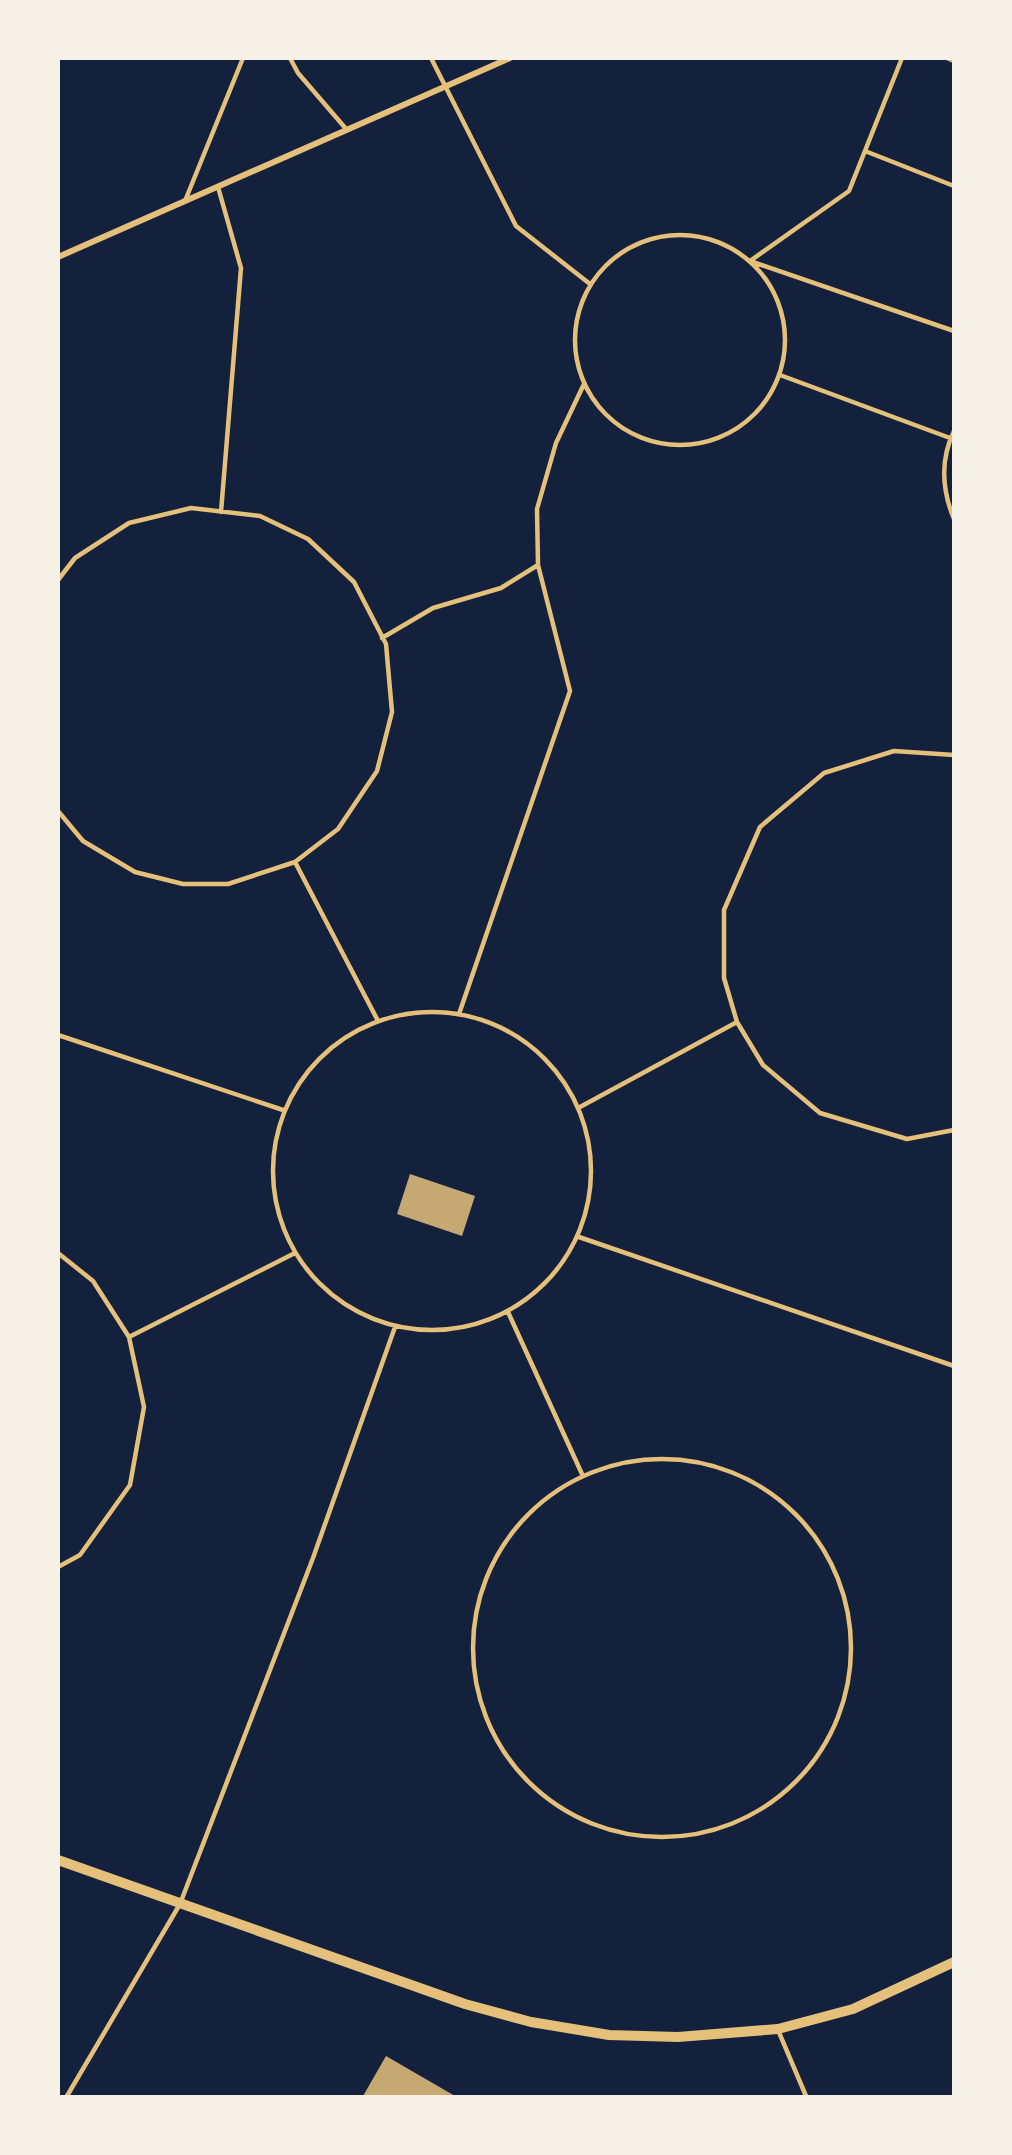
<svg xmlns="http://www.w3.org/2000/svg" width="1012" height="2155" viewBox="0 0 1012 2155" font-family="'DejaVu Sans',sans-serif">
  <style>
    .building { fill: #c6a872 }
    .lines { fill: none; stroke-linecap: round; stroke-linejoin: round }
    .service { stroke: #e5c07b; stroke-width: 4.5 }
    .minor { stroke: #e5c07b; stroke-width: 6 }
    .tertiary { stroke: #e5c07b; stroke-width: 10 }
  </style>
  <rect width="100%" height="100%" fill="#14213d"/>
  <path class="building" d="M410 1174 475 1196 462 1236 397 1214Z
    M386 2056 455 2096H363Z"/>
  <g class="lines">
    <path class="service" d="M290 58 298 73 347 130
      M431 58 516 226 590 284
      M902 58 849 191 750 261 954 331
      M947 58 954 61
      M865 151 954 186
      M218 187 241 268 221 512
      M185 201 243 58
      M575 340a105 105 0 1 1 210 0a105 105 0 1 1-210 0Z
      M780 375 950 438
      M954 431C940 460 942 490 954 519
      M58 580 75 558 129 523 191 508 260 516 308 539 354 582 386 644 392 712 377 771 338 829 295 862 228 884H183L135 872 83 841 58 811
      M382 638 433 608 501 588 538 565 537 509 556 443 584 384
      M954 755 894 751 824 773 760 827 724 910V978L737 1022 763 1065 820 1113 907 1139 954 1130
      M295 862 377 1019
      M273 1171a159 159 0 1 1 318 0a159 159 0 1 1-318 0Z
      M459 1014 570 691 538 565
      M58 1035 283 1110
      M580 1107 737 1022
      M579 1237 954 1366
      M58 1253 93 1281 129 1337 144 1407 130 1485 80 1555 58 1567
      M508 1312 582 1474
      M129 1337 295 1253
      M473 1648a189 189 0 1 1 378 0a189 189 0 1 1-378 0Z
      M778 2030 806 2096
      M67 2096 180 1904 313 1558 395 1327"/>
    <path class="minor" d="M58 257 510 58"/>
    <path class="tertiary" d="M58 1860 465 2004 531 2022 609 2035 678 2037 778 2029 853 2009 954 1962"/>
  </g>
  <rect width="1012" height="2155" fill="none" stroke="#f6f1e7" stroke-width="120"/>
</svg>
